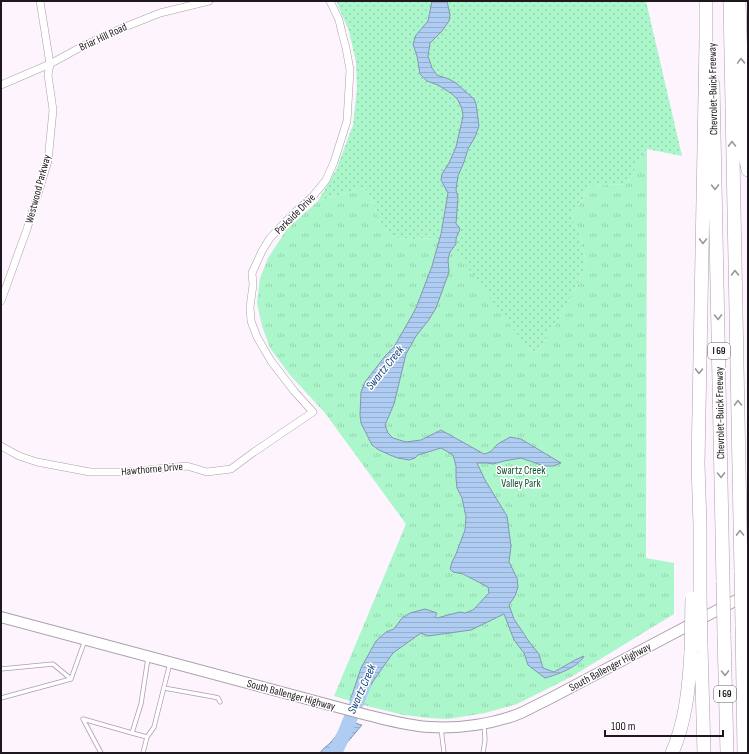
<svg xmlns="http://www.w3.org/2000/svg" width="749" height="754" viewBox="0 0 749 754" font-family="'Sofia Sans Condensed',sans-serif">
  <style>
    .grass { fill: url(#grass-dots) }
    .park { fill: url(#park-tufts) }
    .water { fill: url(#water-rules); stroke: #8397b2 }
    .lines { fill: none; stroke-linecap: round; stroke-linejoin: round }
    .river { stroke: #afcdf2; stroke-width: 14 }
    .lane-casing { stroke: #ab9ead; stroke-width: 5 }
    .street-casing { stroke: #ab9ead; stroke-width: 8 }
    .secondary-casing { stroke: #ab9ead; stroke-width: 12 }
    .highway-casing { stroke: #ab9ead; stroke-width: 14 }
    .lane { stroke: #fff; stroke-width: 3.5 }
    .street { stroke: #fff; stroke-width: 7 }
    .secondary { stroke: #fff; stroke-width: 10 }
    .highway { stroke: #fff; stroke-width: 13 }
    .highway-bridge-casing { stroke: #ab9ead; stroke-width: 14; stroke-linecap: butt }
    .highway-bridge { stroke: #fff; stroke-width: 13 }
    .oneway { stroke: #99979a }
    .labels { text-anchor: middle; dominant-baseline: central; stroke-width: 3; stroke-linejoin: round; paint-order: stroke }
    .shield { fill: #fff; stroke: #615d62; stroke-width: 1 }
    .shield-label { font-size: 10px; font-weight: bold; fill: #1d181e }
    .street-label { font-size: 11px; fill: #1d181e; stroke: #fff }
    .park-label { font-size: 11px; fill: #125134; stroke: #fff }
    .water-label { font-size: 12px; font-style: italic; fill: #0f4278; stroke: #fff }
  </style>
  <defs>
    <pattern id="grass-dots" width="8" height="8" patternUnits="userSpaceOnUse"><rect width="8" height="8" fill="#acf6cb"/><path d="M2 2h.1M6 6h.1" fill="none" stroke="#94d2ae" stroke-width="1.8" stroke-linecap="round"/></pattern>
    <pattern id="park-tufts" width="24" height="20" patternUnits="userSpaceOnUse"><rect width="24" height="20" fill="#acf6cb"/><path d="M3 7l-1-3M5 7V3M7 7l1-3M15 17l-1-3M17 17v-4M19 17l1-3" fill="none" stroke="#94d2ae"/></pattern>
    <pattern id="water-rules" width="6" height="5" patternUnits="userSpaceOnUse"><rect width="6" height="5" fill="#afcdf2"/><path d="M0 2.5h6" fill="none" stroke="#96afcf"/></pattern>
  </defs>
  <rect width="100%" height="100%" fill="#fdf4fe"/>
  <path class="grass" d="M336 1H646L682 156 647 149 627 184 590 186 572 217 580 235 586 264 577 286 556 324 537 352 528 349 434 238 413 239 394 238 381 227 371 197 364 188 318 201 336 170 353 125 357 88 356 62 349 31Z"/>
  <path class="park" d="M647 149 646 558 674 563V614L571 677 517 704 485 713 448 719 429 718 404 715 367 706 334 696 406 524 325 413 290 375 270 348 262 326 257 303 260 278 268 258 287 229 318 201 364 188 371 197 381 227 394 238 413 239 434 238 456 252 528 349 537 352 556 324 577 286 586 264 580 235 572 217 590 186 627 184Z"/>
  <path class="water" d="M432 1H447L450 15 449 21 442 31 430 43 428 56 432 68 437 75 449 79 456 83 474 99 476 104 479 126 475 137 468 149 464 162 458 176 456 190 458 197 456 224 459 227 460 230 458 233 456 239V244L450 252 448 260 449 272 436 308 428 321 416 336 406 354 394 404 385 425 388 433 393 438 406 442 421 440 441 430 484 454C495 451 491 449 498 444 502 441 506 440 510 437L521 439 561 463 553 466H544L521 458 504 461 493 464 487 463H477L485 480 507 516 511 546 509 562 517 578 518 587 515 596 509 605 514 619 530 643 539 654 543 668 554 672 575 660 584 656C579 667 556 675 545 678L528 665 524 653 514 640 504 614 471 630 428 636 421 633 393 653 374 680 367 692 363 705 350 701 361 668 376 641 386 632 394 629 402 618 410 613 425 609 437 613 435 617 437 618 452 614 460 612 465 613 473 610 489 593 488 587 463 574 453 572 450 569 452 562 456 554 465 530 466 517 462 498 457 488 456 478V466L453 455 441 448 418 455 415 458 409 460 398 458 390 455 379 450 372 445 361 423 360 415 361 392 365 382 386 355 394 347 410 319 416 308 432 266 441 234 448 193 441 180 442 174 449 163 456 147 463 116 462 109 458 100 452 94 438 85 427 81 420 74 417 56 413 44 416 35 428 21Z
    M344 720 362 725 345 745 340 753H320C323 748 326 747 330 743 336 737 342 728 344 720Z"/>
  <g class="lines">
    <path class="river" d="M335 753 345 732 364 685"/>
    <defs>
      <path id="lane" d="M1 669 53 664 71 679
        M164 688 214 697 218 698 220 702
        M1 698 71 679 85 640
        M83 719 132 733
        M83 719 101 753
        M441 728 444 753
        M147 737 132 733 141 704 148 658
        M143 753 147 737 154 727 170 663
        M483 753 485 740 484 724"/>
      <path id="street" d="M1 85 50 64 81 47 125 27 160 13 209 1
        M1 301 27 229 48 161 53 110 48 75 50 64 40 1
        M1 446 19 456 37 462 90 472H126L187 466 207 472 231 469 254 452 313 412 294 391 271 361 257 337 251 321 250 307 253 285 252 273 262 251 270 238 292 215 313 196 326 180 334 162 347 121 350 70 346 48 342 33 339 20 330 1"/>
      <path id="secondary" d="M1 617 367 715C388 720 409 726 430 727 459 729 494 724 521 713 531 708 541 703 551 698L748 594"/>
      <path id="highway" d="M730 1 741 572
        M739 1 744 149 748 170
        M713 84 723 582
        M700 595V525L698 464 706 42V1
        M742 624 744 753
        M724 634 727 753
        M701 646 704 753
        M672 753C686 721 689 686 691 652"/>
    </defs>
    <use href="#lane" class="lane-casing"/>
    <use href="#street" class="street-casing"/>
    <use href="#secondary" class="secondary-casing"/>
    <use href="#highway" class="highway-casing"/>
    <use href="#lane" class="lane"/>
    <use href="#street" class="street"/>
    <use href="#secondary" class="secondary"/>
    <use href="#highway" class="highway"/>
    <defs>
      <path id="highway-bridge" d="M741 572 742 624
        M723 582 724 634
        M700 595 701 646
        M691 652 692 598"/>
    </defs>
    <use href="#highway-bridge" class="highway-bridge-casing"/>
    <use href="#highway-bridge" class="highway-bridge"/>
  </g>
  <defs><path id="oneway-chevron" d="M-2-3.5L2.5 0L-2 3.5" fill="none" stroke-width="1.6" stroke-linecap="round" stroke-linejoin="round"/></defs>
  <g class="oneway">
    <use href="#oneway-chevron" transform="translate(741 61) rotate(-92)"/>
    <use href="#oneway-chevron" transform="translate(732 144) rotate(-91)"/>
    <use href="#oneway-chevron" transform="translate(715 187) rotate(89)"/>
    <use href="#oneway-chevron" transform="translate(703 241) rotate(91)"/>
    <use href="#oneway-chevron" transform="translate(735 273) rotate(-91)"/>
    <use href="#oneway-chevron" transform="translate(718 317) rotate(89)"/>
    <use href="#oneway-chevron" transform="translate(699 371) rotate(91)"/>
    <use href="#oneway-chevron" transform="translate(738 403) rotate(-91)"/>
    <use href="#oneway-chevron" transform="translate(721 475) rotate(89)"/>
    <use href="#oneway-chevron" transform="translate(740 533) rotate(-91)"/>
    <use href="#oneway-chevron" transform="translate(725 673) rotate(89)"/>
  </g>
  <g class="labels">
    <g class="shield">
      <rect x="708" y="343" width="22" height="16" rx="3"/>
      <rect x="714" y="686" width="22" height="16" rx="3"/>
    </g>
    <g class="shield-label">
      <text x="719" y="351">I 69</text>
      <text x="725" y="694">I 69</text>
    </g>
    <g class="street-label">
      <text transform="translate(103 37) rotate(-25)">Briar Hill Road</text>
      <text transform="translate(713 89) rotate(-91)">Chevrolet-Buick Freeway</text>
      <text transform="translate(38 189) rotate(-75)">Westwood Parkway</text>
      <text transform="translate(295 214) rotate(-45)">Parkside Drive</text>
      <text transform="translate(720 413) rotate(-91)">Chevrolet-Buick Freeway</text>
      <text transform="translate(152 469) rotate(-5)">Hawthorne Drive</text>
      <text transform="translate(610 667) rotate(-28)">South Ballenger Highway</text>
      <text transform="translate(291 695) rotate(15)">South Ballenger Highway</text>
    </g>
    <g class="park-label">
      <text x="521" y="470">Swartz Creek<tspan x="521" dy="13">Valley Park</tspan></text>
    </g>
    <g class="water-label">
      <text transform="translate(385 368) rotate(-51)">Swartz Creek</text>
      <text transform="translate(362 689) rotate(-66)">Swartz Creek</text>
    </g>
  </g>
  <rect width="749" height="754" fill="none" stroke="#1d181e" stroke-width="4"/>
  <path d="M605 730v6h118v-6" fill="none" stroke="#1d181e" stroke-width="2"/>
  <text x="611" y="730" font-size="12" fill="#1d181e" stroke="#ffffff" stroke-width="3" paint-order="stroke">100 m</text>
</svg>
